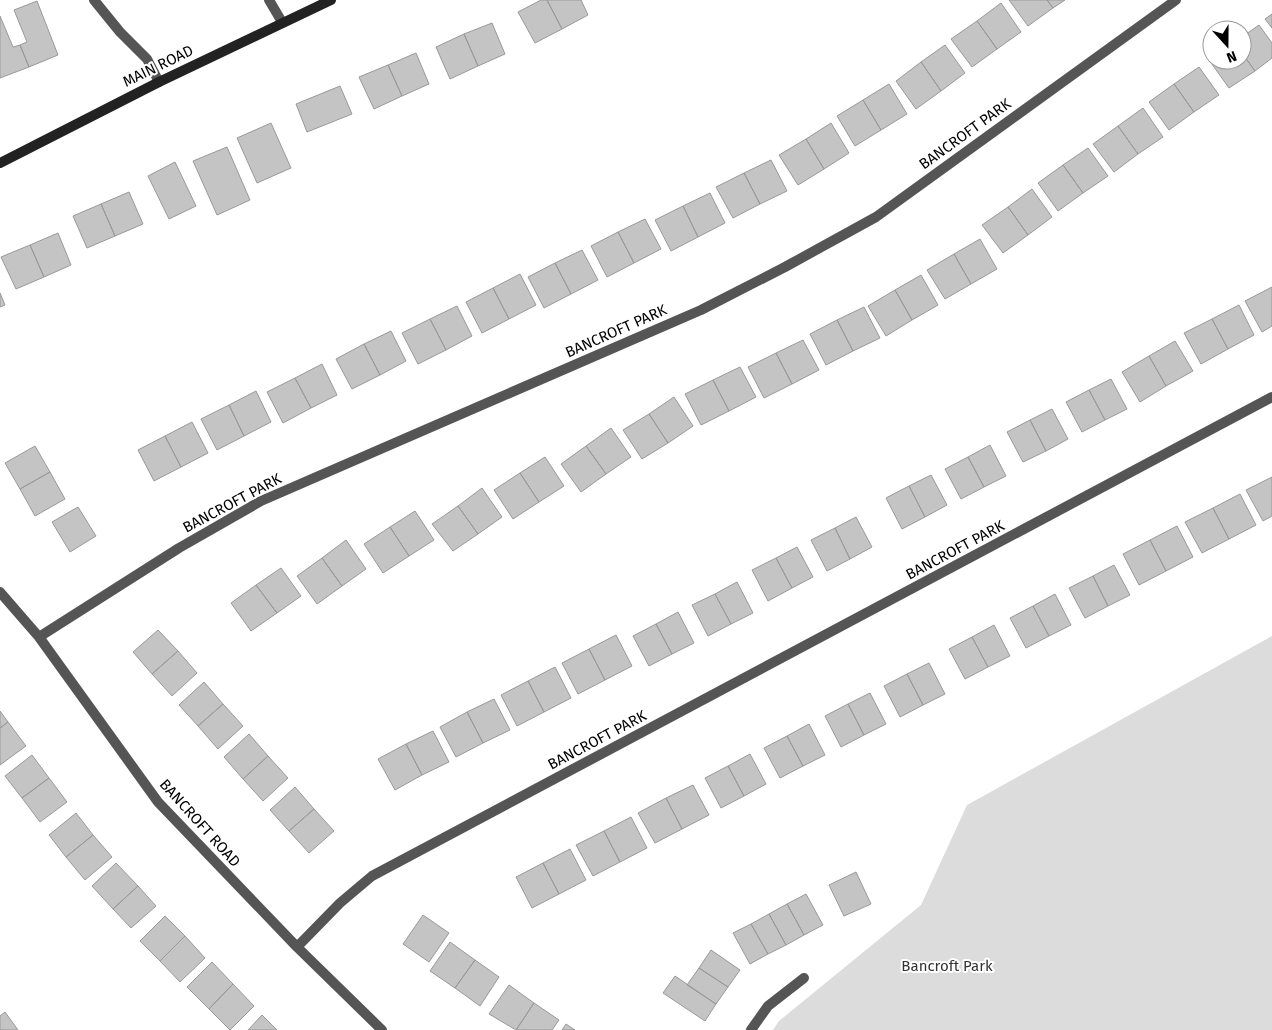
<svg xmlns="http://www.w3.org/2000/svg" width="1272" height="1030" viewBox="0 0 1272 1030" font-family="'Fira Sans',sans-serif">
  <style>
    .green { fill: #dcdcdc }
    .building { fill: #c4c4c4; stroke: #999 }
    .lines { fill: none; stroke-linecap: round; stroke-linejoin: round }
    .lane { stroke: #555; stroke-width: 10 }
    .street { stroke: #555; stroke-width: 10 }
    .secondary { stroke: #222; stroke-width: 10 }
    .labels { text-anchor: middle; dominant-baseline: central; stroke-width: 4; stroke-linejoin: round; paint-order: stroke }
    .street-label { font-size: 15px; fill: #000; stroke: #fff }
    .park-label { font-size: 15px; fill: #333; stroke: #fff }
  </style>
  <rect width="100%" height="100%" fill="#fff"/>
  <path class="green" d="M1272 636V1030H773L779 1021 921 905 967 805Z"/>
  <path class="building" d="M541 0H547L562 29 535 43 518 12Z
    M547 0H581L588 15 562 29Z
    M1009 0H1047L1053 8 1028 26Z
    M1047 0H1065L1053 8Z
    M37 1 58 55 29 67 20 45 27 42 14 10Z
    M1001 3 1021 32 997 49 977 21Z
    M1272 14V28L1265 19Z
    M0 16 13 47 20 45 29 67 0 78Z
    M977 21 997 49 972 67 951 39Z
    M492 23 505 54 478 66 464 34Z
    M1259 25 1272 43V58L1255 71 1242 53V37Z
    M464 34 478 66 450 79 436 47Z
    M945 45 965 73 941 91 921 62Z
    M416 53 429 84 402 96 388 65Z
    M1242 53 1255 71 1229 88 1209 60 1212 58V60H1242Z
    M921 62 941 91 916 109 896 81Z
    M388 65 402 96 374 109 359 77Z
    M1199 67 1219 95 1194 112 1174 84Z
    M889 84 907 114 881 130 863 100Z
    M1174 84 1194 112 1169 130 1149 102Z
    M340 86 352 114 307 132 296 104Z
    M863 100 881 130 855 146 837 116Z
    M1143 108 1163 137 1138 154 1118 126Z
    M271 123 291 168 257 183 237 138Z
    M831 123 849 153 824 169 806 139Z
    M1118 126 1138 154 1114 172 1093 144Z
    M806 139 824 169 798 185 779 155Z
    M227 147 250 200 217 215 193 161Z
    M1088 148 1108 176 1083 193 1063 165Z
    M771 160 787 191 760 204 744 173Z
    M175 162 196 206 169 219 148 176Z
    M1063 165 1083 193 1058 211 1038 183Z
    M744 173 760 204 733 218 716 187Z
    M1032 189 1052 217 1028 235 1008 207Z
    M129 192 143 224 115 236 101 204Z
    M710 193 725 223 698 237 683 206Z
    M101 204 115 236 87 248 73 216Z
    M683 206 698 237 671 251 655 220Z
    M1008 207 1028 235 1003 253 982 225Z
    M645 219 661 249 634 263 618 232Z
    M618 232 634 263 607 277 591 246Z
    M58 233 71 265 44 277 30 245Z
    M980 239 997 269 971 284 954 254Z
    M30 245 44 277 16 289 1 257Z
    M582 250 598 280 571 294 555 263Z
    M954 254 971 284 945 299 927 270Z
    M555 263 571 294 544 308 528 277Z
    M520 274 536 305 509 319 493 288Z
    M921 275 938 305 912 320 895 290Z
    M1272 287V326L1262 332 1245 301Z
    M493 288 509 319 482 333 466 302Z
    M895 290 912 320 886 336 868 306Z
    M0 293 5 305 0 307Z
    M1239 305 1254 335 1228 349 1212 319Z
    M457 306 472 336 446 350 430 319Z
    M864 307 880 338 853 351 837 320Z
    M430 319 446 350 418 364 402 333Z
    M1212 319 1228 349 1201 364 1184 333Z
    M837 320 853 351 826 365 810 334Z
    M391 331 406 361 380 375 364 344Z
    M803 340 819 370 792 384 776 353Z
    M1175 341 1193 371 1166 386 1149 356Z
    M364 344 380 375 352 389 336 359Z
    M776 353 792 384 764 398 748 367Z
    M1149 356 1166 386 1140 402 1122 372Z
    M322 364 337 395 311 408 295 378Z
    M740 367 756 397 729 411 713 380Z
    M295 378 311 408 283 423 267 392Z
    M1111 379 1127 409 1105 420 1089 390Z
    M713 380 729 411 701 425 685 394Z
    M1089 390 1105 420 1082 432 1066 402Z
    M256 391 271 422 244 436 229 405Z
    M674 397 693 426 668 443 649 414Z
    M229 405 244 436 217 450 201 419Z
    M1052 409 1068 439 1046 451 1030 420Z
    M649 414 668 443 642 459 623 430Z
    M1030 420 1046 451 1023 462 1007 432Z
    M192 422 208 453 181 467 165 436Z
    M611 428 631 457 606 474 586 446Z
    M165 436 181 467 154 481 138 450Z
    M990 445 1006 476 984 487 968 457Z
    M35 446 50 472 20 489 5 463Z
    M586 446 606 474 581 492 561 464Z
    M545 457 564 486 539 502 520 473Z
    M968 457 984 487 961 499 945 469Z
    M50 472 65 499 35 516 20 489Z
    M520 473 539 502 513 519 494 490Z
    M931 475 947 505 925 517 909 486Z
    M1272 477V516L1263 521 1246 490Z
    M909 486 925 517 902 529 886 498Z
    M482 488 502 517 478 534 458 506Z
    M1240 494 1256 525 1229 539 1213 508Z
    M458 506 478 534 453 551 432 524Z
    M78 507 96 536 70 552 52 522Z
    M1213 508 1229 539 1202 553 1185 522Z
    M415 511 434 540 409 556 390 527Z
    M856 517 872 547 850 559 835 528Z
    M1177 526 1193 557 1166 571 1150 540Z
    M390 527 409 556 383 573 364 544Z
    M835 528 850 559 827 571 811 540Z
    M346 540 366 569 342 586 322 558Z
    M1150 540 1166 571 1139 585 1123 554Z
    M797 547 813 577 792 588 776 558Z
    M322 558 342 586 317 604 297 576Z
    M776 558 792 588 768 601 752 570Z
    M1114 565 1130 595 1108 606 1093 576Z
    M281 568 301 596 277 613 256 585Z
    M1093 576 1108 606 1085 618 1069 588Z
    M737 582 753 613 731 624 715 594Z
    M256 585 277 613 251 631 231 603Z
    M715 594 731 624 708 636 692 605Z
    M1055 594 1071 625 1049 636 1033 606Z
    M1033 606 1049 636 1026 648 1010 618Z
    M678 612 694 643 672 654 656 624Z
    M656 624 672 654 649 666 633 636Z
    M994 625 1010 656 988 667 972 637Z
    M158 630 178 651 152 674 133 652Z
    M616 635 632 666 605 680 589 649Z
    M972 637 988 667 965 679 949 649Z
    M589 649 605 680 578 694 562 663Z
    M178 651 197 673 172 696 152 674Z
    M929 663 945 694 923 705 907 674Z
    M555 667 571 698 544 712 528 681Z
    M907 674 923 705 900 717 884 686Z
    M528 681 544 712 517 726 501 695Z
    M204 682 223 704 198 726 179 705Z
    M870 693 886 724 864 735 848 704Z
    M494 699 510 730 483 743 467 712Z
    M223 704 243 726 218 749 198 726Z
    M848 704 864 735 841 747 825 716Z
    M0 711 8 722 0 728Z
    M467 712 483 743 456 757 440 727Z
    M8 722 26 746 0 765V728Z
    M809 724 825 755 803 766 787 736Z
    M433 731 449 762 422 775 406 744Z
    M249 734 268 756 243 779 224 757Z
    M787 736 803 766 780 778 764 748Z
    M406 744 422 775 395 790 378 759Z
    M750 754 766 784 744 796 728 766Z
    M32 755 49 778 22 798 5 776Z
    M268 756 288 778 263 801 243 779Z
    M728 766 744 796 721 808 705 778Z
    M49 778 67 802 40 822 22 798Z
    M693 785 709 815 682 829 666 798Z
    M295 787 314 809 289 831 270 810Z
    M666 798 682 829 655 843 638 813Z
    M314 809 334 831 309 853 289 831Z
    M76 813 93 835 66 857 49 835Z
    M631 817 647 848 620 862 604 831Z
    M604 831 620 862 593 876 576 845Z
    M93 835 112 857 85 880 66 857Z
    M570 849 586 880 559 894 543 863Z
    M116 863 138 886 113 909 92 886Z
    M543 863 559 894 532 908 516 877Z
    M856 872 871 904 844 916 829 885Z
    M138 886 156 906 131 928 113 909Z
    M806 894 823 925 804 935 787 904Z
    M787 904 804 935 786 945 769 914Z
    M769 914 786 945 768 954 751 924Z
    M423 915 449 933 429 962 403 944Z
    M165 916 185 936 160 961 140 941Z
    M751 924 768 954 750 964 733 933Z
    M185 936 205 958 180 982 160 961Z
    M450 942 475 960 455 988 430 971Z
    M711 950 740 970 728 987 699 968Z
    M475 960 499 977 480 1006 455 988Z
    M212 962 233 984 209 1009 187 987Z
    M699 968 728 987 716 1004 687 985Z
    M675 976 716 1004 705 1021 663 993Z
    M233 984 254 1006 230 1030 209 1009Z
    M509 985 534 1003 516 1030 489 1014Z
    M534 1003 559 1020 552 1030H516Z
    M5 1012 18 1030H0V1016Z
    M262 1015 277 1030H248Z
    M566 1024 575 1030H562Z"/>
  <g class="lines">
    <path class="lane" d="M269 0 282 22"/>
    <path class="street" d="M94 0 120 32 147 59 159 82
      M0 592 39 637 158 802 297 947 382 1030
      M39 637 179 548 261 501 701 310 785 267 876 217 1176 0
      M297 947 340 903 372 876 1272 397
      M751 1030 768 1006 804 978"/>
    <path class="secondary" d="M0 163 159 82 331 0"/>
  </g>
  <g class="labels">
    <g class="street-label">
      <text transform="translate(158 66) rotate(-26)">MAIN ROAD</text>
      <text transform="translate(965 134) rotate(-36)">BANCROFT PARK</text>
      <text transform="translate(616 331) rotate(-24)">BANCROFT PARK</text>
      <text transform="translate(232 503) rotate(-28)">BANCROFT PARK</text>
      <text transform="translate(955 550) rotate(-28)">BANCROFT PARK</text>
      <text transform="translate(597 740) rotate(-28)">BANCROFT PARK</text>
      <text transform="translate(200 823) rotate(48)">BANCROFT ROAD</text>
    </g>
    <g class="park-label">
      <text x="947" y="966">Bancroft Park</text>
    </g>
  </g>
  <g transform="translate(1227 45) rotate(159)"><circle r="24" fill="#ffffff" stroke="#999999"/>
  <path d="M0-4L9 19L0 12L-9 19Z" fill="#000000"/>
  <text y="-8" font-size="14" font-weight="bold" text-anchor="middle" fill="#000000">N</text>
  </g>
</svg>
